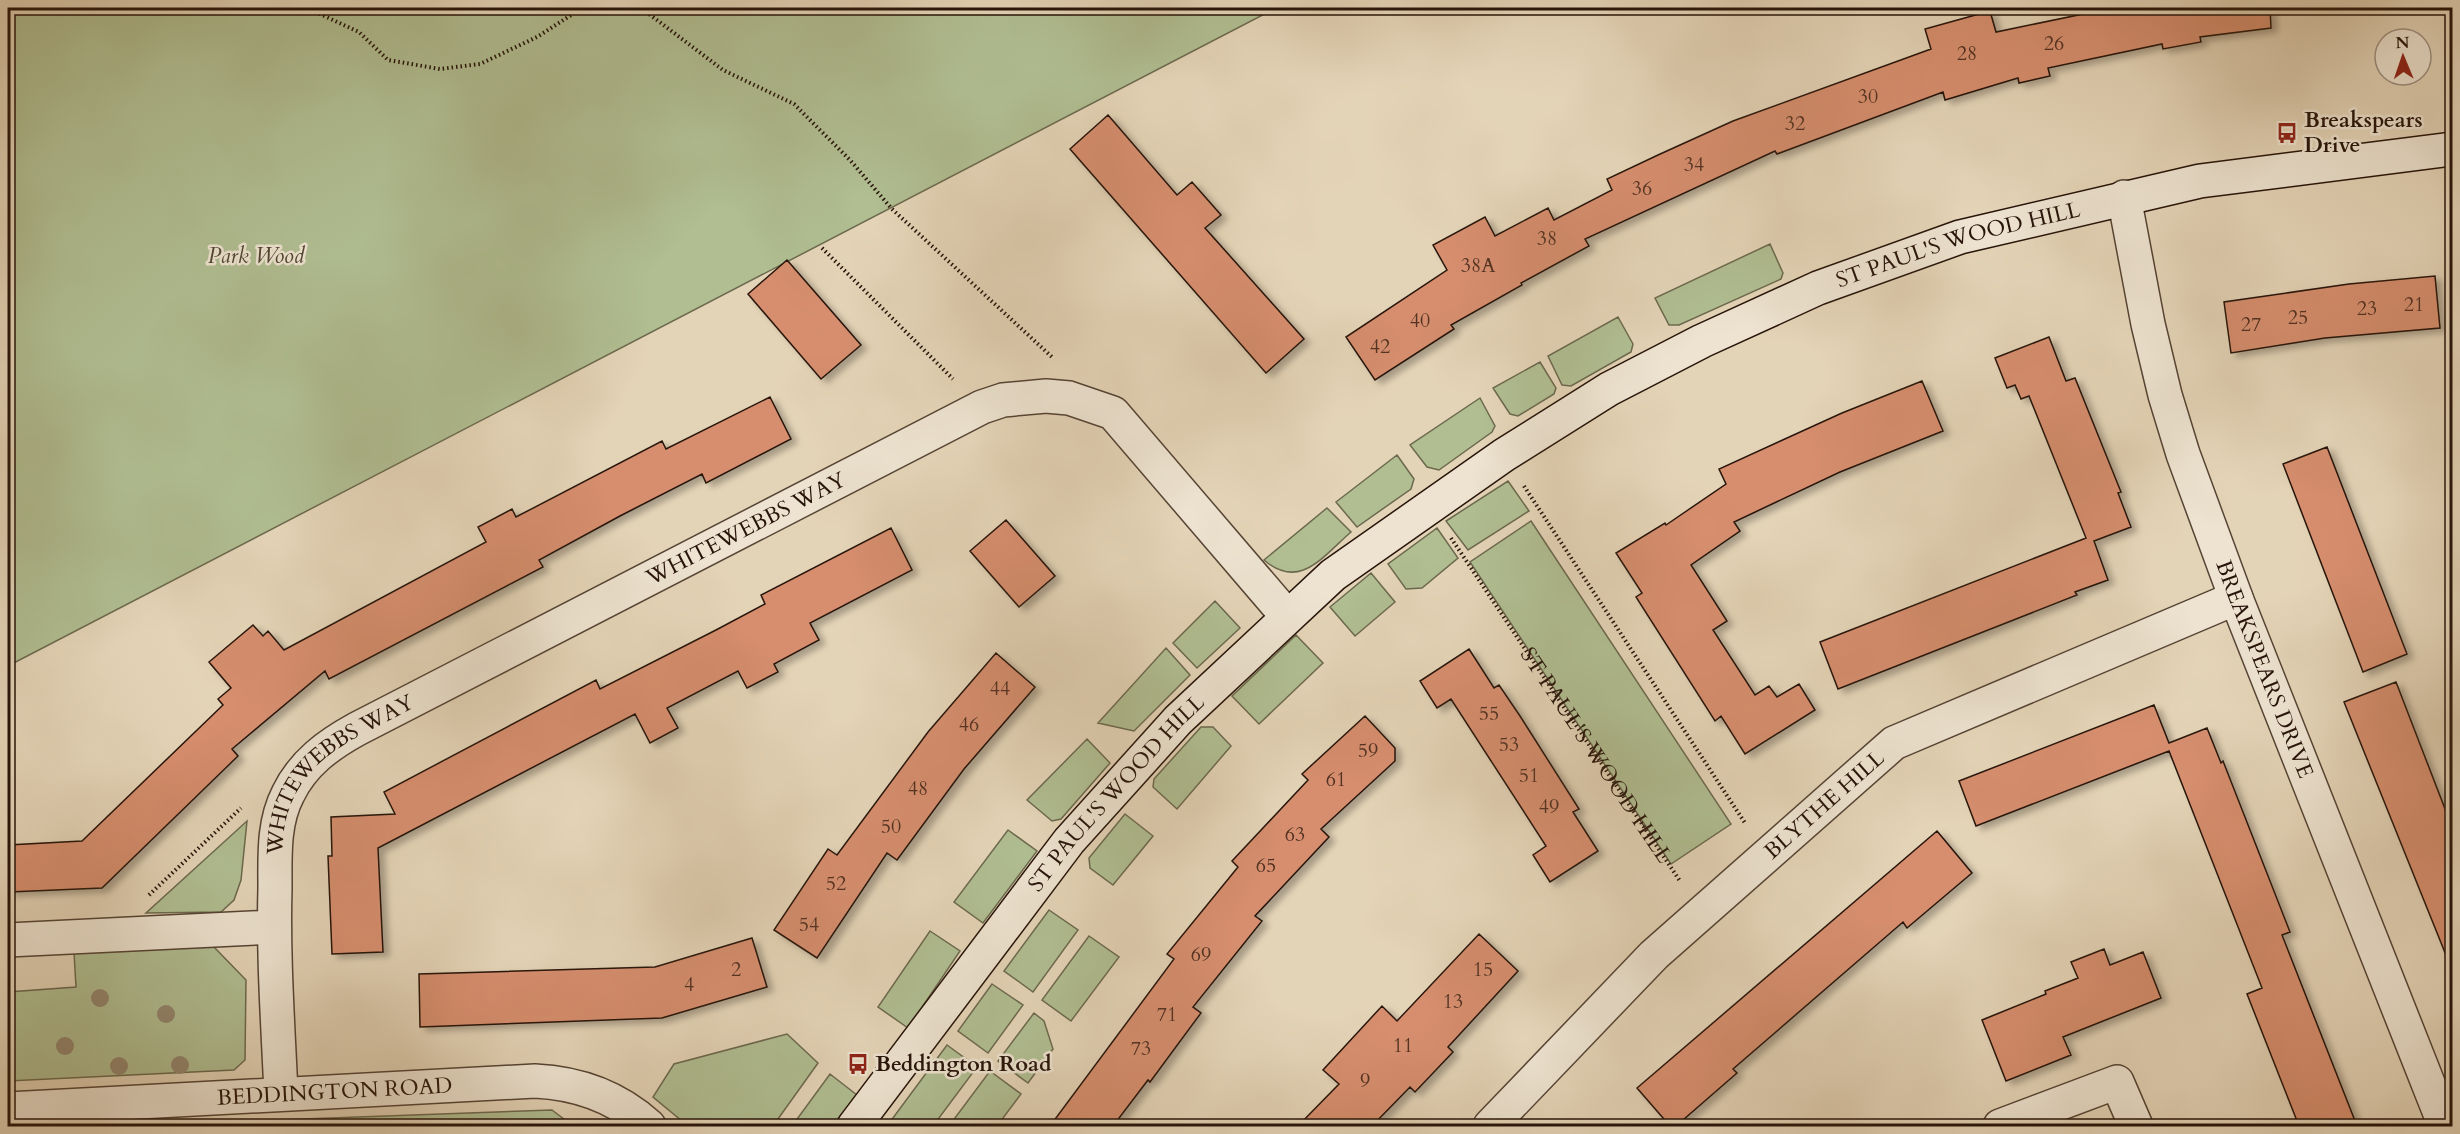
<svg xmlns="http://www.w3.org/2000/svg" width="2460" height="1134" viewBox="0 0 2460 1134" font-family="Cardo,serif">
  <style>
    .green { fill: #b0be92; stroke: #6c694e; stroke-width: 1.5 }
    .building { fill: #d68e6e; stroke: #27140a; stroke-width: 1.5; filter: url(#shadow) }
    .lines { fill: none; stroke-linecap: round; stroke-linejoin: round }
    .street-casing { stroke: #564435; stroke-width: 36 }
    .secondary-casing { stroke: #27140a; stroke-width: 36 }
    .path { stroke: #27140a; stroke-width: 4; stroke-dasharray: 1.5 3; stroke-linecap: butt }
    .street { stroke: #ede3d0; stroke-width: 33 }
    .secondary { stroke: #ede3d0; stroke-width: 33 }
    .tree { fill: #93866e }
    .labels { text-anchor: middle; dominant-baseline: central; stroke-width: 5; stroke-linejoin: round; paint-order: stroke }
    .number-label { font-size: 20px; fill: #533223 }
    .poi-label { font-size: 22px; font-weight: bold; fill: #27140a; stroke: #ede3d0; text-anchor: start }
    .street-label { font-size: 22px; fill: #27140a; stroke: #ede3d0 }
    .park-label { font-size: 22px; font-style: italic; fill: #504733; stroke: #ede3d0 }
  </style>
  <defs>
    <filter id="shadow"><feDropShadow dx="6" dy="4" stdDeviation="3" flood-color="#0004"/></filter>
  </defs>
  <rect width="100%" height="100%" fill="#e4d4b7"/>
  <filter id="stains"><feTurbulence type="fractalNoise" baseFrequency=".00333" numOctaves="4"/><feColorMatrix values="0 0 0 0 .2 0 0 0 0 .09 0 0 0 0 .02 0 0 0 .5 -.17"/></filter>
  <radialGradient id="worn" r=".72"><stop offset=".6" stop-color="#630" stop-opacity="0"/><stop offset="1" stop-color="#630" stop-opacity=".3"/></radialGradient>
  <path class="green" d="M8 8H1276L8 666Z
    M1770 244 1783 273 1781 279 1679 325H1669L1655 298Z
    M1618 317 1633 344 1631 352 1571 386 1562 385 1548 356Z
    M1540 362 1556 388 1554 394 1518 416 1510 414 1493 388Z
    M1480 398 1495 426 1492 432 1439 470 1427 467 1410 445Z
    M1397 455 1414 479 1411 489 1357 527 1336 502Z
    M1508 481 1529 511 1468 550 1446 521Z
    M1327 508 1351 532C1323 556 1300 591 1264 560Z
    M1531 521 1731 824 1671 864 1470 562Z
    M1437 528 1458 558 1422 588 1406 589 1388 564Z
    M1371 573 1395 602 1355 636 1330 607Z
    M1215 601 1240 628 1197 668 1173 643Z
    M1296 635 1323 663 1259 724 1232 696Z
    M1166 648 1190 675 1134 731 1098 723Z
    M1201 727H1213L1231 746 1177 809 1153 787 1154 779Z
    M1087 739 1110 763 1061 819 1052 821 1027 800Z
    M1125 814 1153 836 1113 885 1090 868 1089 858Z
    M247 821 241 880 234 900 221 912 146 913Z
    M1008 830 1037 851 983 923 954 902Z
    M1049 910 1078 930 1033 992 1004 971Z
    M930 931 960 951 908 1028 878 1007Z
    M1089 936 1119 957 1071 1021 1042 1000Z
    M214 947 246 980 245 1060 234 1070 8 1081V992L76 987 74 952Z
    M992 984 1023 1005 988 1053 958 1031Z
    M1034 1013 1044 1021 1053 1049 1028 1083 998 1061Z
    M787 1034 818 1063 773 1126H688L653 1097 674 1064Z
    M947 1045 977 1067 933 1126H887Z
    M990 1071 1021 1094 997 1126H949Z
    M830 1074 857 1095 832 1126H792Z
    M552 1110 573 1126H107Z"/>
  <path class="building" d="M2112 8H2270L2271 28 2200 37 2201 42 2163 49 2162 44 2048 68 2050 76 2019 83 2018 78 1945 100 1943 92 1777 154 1775 151 1585 239 1589 246 1521 283 1522 285 1451 325 1454 329 1375 380 1346 337 1447 270 1433 245 1485 217 1495 236 1548 208 1554 220 1612 190 1607 179 1658 155 1733 121 1931 49 1925 29 1990 11 1996 32Z
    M1108 115 1177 195 1192 182 1221 215 1205 228 1304 339 1266 373 1070 149Z
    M787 260 861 345 821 379 748 294Z
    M2435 276 2440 328 2325 338 2231 353 2224 302 2349 284Z
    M2049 337 2066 381 2075 378 2121 492 2118 493 2131 527 2094 541 2108 580 2075 592 2077 595 1838 689 1820 642 2086 538 2029 396 2021 399 2015 385 2007 388 1995 358Z
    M1922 381 1943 431 1840 472 1734 522 1740 531 1691 565 1727 621 1713 630 1755 695 1769 686 1777 697 1799 684 1815 710 1745 754 1721 716 1715 721 1636 597 1642 593 1616 553 1665 523 1666 525 1726 484 1719 469 1842 413Z
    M770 397 791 439 706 483 702 474 620 516 539 560 543 567 329 679 325 671 232 749 238 756 102 888 9 892 8 845 82 841 223 705 218 699 231 688 209 662 253 625 263 636 268 631 284 650 486 542 478 527 512 509 516 517 662 441 666 449Z
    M2327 447 2407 654 2363 672 2283 464Z
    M1006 520 1055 576 1019 607 970 551Z
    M891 528 912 570 810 623 819 640 774 664 778 672 747 688 738 671 667 708 678 728 650 743 635 714 378 848 383 952 332 954 328 856H332L331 817 395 814 384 792 596 680 600 689 716 630 765 604 761 595Z
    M1469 649 1494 688 1499 685 1520 716 1579 809 1573 812 1598 851 1550 882 1533 855 1546 846 1451 699 1437 708 1420 681Z
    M996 653 1035 687 964 769 897 860 887 853 817 958 774 930 828 849 837 855 928 732Z
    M2396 682 2452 827V970L2344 702Z
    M2154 705 2169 743 2207 728 2221 763 2223 761 2290 932 2282 935 2357 1126H2299L2247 994 2262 988 2169 751 1976 826 1959 781Z
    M1365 716 1395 748V761L1321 829 1329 837 1255 916 1262 921 1193 1007 1201 1013 1150 1082 1148 1080 1113 1126H1050L1174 959 1167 954 1238 867 1232 861 1308 780 1302 774Z
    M1937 831 1972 873 1907 928 1903 922 1733 1069 1737 1073 1676 1126H1670L1637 1088Z
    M1479 934 1518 971 1448 1047 1453 1052 1415 1092 1410 1087 1372 1126H1298L1339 1084 1323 1070 1382 1006 1397 1021Z
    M752 938 767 987 662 1018 420 1027 419 974 655 967Z
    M2104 949 2110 965 2143 952 2161 998 2063 1037 2071 1055 2006 1081 1982 1020 2046 994 2045 991 2078 978 2071 962Z"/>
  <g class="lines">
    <defs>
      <g id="street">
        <path id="s2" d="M2124 197 2148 324 2165 395 2183 454 2236 598 2445 1126"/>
        <path d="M8 940 274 927"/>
        <path id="s3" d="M281 1094C278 1025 273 956 275 888 275 856 273 823 288 794 303 763 328 745 357 729L982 407 1003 400 1046 396 1069 398 1113 413 1287 616"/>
        <path id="s4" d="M8 1109 535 1081C578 1083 617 1097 649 1126"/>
        <path id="s5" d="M1490 1126 1654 955 1894 743 2236 598"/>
        <path d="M2000 1126 2117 1082 2136 1126"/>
      </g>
      <g id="secondary">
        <path id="s6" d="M854 1126 1069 841 1178 720 1333 575 1504 455 1609 389 1702 341 1818 288 1960 237 2200 181 2452 149"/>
      </g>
    </defs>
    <use href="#street" class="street-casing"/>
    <use href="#secondary" class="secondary-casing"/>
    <g class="path">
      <path d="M307 8 359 32 388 60 440 69 480 64 537 37 579 10 595 8"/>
      <path d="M623 8 649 14 723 70 794 104 850 160 892 209 1052 357"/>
      <path d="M822 248 953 379"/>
      <path d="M1524 486 1745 823"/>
      <path id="s1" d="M1451 538 1680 881"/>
      <path d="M149 895 241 808"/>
    </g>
    <use href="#street" class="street"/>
    <use href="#secondary" class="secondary"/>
  </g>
  <g class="tree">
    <circle cx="100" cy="998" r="9"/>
    <circle cx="166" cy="1014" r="9"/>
    <circle cx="65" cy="1046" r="9"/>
    <circle cx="180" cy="1065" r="9"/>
    <circle cx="119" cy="1066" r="9"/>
  </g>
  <defs>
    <symbol id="bus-bare" viewBox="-9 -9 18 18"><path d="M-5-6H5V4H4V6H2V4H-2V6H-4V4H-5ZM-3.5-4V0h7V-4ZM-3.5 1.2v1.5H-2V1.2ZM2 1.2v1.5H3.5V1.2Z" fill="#8f2418" stroke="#ede3d0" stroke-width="2.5" paint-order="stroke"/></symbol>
  </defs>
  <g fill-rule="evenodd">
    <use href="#bus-bare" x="2272" y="118" width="30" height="30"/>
    <use href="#bus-bare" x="843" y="1049" width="30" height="30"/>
  </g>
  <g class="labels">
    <g class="number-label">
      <text x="2054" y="43">26</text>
      <text x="1967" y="53">28</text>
      <text x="1868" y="96">30</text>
      <text x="1795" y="123">32</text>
      <text x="1694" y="164">34</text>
      <text x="1642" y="188">36</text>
      <text x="1547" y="238">38</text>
      <text x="1478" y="265">38A</text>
      <text x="2414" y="304">21</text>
      <text x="2367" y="308">23</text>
      <text x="2298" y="317">25</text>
      <text x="1420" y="320">40</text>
      <text x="2251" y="324">27</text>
      <text x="1380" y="346">42</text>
      <text x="1000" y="688">44</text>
      <text x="1489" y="713">55</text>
      <text x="969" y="724">46</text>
      <text x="1509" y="744">53</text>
      <text x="1368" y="750">59</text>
      <text x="1529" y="775">51</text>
      <text x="1336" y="779">61</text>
      <text x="918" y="788">48</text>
      <text x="1549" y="806">49</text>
      <text x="891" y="826">50</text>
      <text x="1295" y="834">63</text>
      <text x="1266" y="865">65</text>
      <text x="836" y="883">52</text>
      <text x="809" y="924">54</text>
      <text x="1201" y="954">69</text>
      <text x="736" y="969">2</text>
      <text x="1483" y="969">15</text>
      <text x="689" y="984">4</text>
      <text x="1453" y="1001">13</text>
      <text x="1167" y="1014">71</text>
      <text x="1403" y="1045">11</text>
      <text x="1141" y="1048">73</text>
      <text x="1365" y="1080">9</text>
    </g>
    <g class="poi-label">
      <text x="2304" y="120">Breakspears<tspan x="2304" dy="25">Drive</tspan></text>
      <text x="875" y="1064">Beddington Road</text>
    </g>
    <g class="street-label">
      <text stroke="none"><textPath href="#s6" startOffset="1444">ST PAUL'S WOOD HILL</textPath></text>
      <text stroke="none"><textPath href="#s3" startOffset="836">WHITEWEBBS WAY</textPath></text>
      <text stroke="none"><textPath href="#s2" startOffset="494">BREAKSPEARS DRIVE</textPath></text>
      <text stroke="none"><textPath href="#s1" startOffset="261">ST PAUL'S WOOD HILL</textPath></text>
      <text stroke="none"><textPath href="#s3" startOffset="350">WHITEWEBBS WAY</textPath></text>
      <text stroke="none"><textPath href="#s6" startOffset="424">ST PAUL'S WOOD HILL</textPath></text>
      <text stroke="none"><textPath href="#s5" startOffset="464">BLYTHE HILL</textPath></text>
      <text stroke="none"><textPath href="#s4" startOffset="327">BEDDINGTON ROAD</textPath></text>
    </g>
    <g class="park-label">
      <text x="256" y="256">Park Wood</text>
    </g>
  </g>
  <rect width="2460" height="1134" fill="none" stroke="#e4d4b7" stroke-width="30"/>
  <rect x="9" y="9" width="2442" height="1116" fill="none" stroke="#27140a" stroke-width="3"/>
  <rect x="15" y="15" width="2430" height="1104" fill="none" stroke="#27140a" stroke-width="1.5"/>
  <g transform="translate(2403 57) rotate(358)"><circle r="28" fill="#ede3d0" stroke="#9e9081" stroke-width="1.5"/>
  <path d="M0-4.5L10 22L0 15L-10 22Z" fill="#8f2418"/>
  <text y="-9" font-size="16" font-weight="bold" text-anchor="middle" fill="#27140a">N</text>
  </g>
  <rect width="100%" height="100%" filter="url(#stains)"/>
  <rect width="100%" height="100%" fill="url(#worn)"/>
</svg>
